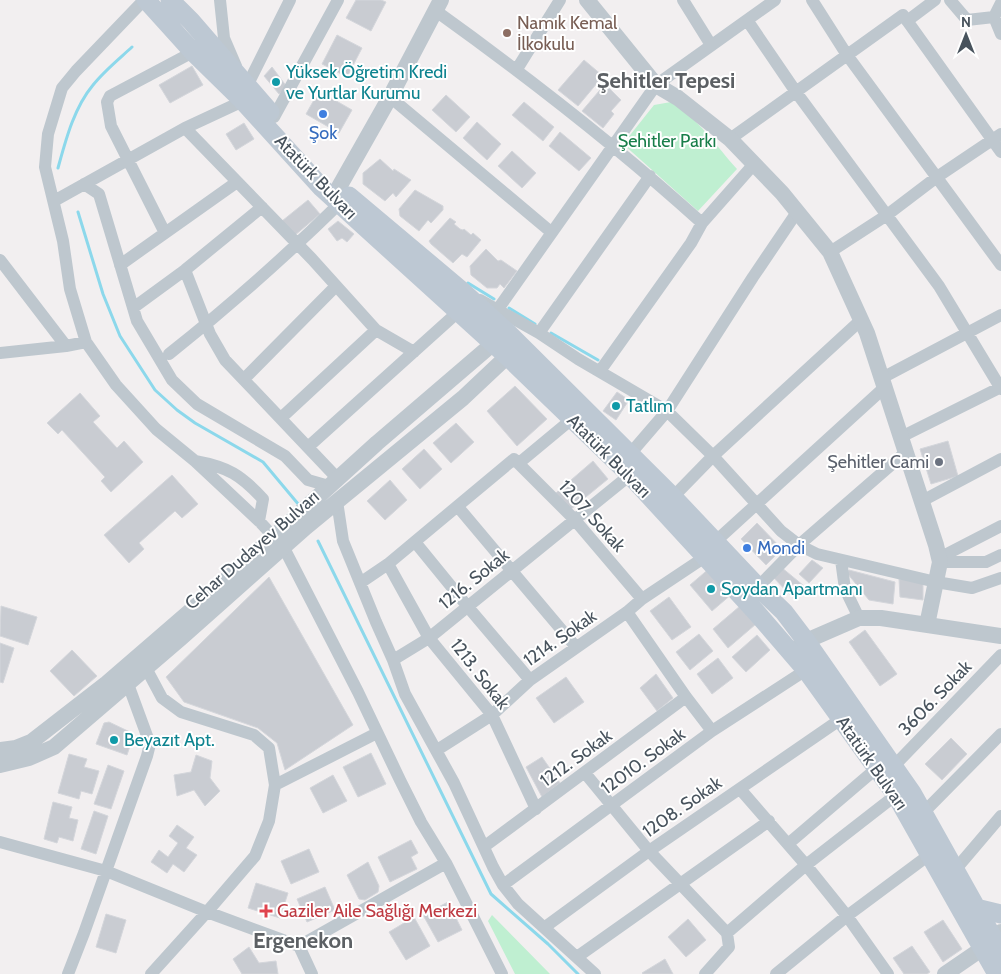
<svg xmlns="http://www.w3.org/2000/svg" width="1001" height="974" viewBox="0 0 1001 974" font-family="Cabin,sans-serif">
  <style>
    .green { fill: #bfefd1 }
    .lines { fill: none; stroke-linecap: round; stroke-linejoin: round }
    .stream { stroke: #8cd8eb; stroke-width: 3 }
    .building { fill: #c9ccd2; stroke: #d4d6db }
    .minor { stroke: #bec7ce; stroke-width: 12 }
    .tertiary { stroke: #bec7ce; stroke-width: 16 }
    .secondary { stroke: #bdc8d3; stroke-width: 19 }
    .education-dot { fill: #8d6e63; stroke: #fff; stroke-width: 2 }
    .culture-dot { fill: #0f9aa8; stroke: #fff; stroke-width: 2 }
    .shop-dot { fill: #3f7fe0; stroke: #fff; stroke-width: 2 }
    .worship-dot { fill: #6b7280; stroke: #fff; stroke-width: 2 }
    .health-dot { fill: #e0444e; stroke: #fff; stroke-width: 2 }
    .labels { text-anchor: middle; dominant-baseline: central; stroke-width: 4; stroke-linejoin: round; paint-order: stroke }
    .education-label { font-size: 18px; fill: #785e54; stroke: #fff; text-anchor: start }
    .culture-label { font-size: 18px; fill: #0d838f; stroke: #fff; text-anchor: start }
    .shop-label { font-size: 18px; fill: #366cbe; stroke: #fff }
    .park-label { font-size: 18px; fill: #187e4a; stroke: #fff }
    .street-label { font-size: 18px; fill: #48535d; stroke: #fff }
    .worship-label { font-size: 18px; fill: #5b616d; stroke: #fff; text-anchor: end }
    .health-label { font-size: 18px; fill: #be3a42; stroke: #fff; text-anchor: start }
    .district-label { font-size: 22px; font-weight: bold; fill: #5c6064; stroke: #fff }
  </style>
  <rect width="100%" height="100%" fill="#f2eff0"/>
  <path class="green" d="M671 102C697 117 717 147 737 169L698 211 623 144 654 105Z
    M492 915 550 974H515L488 921Z"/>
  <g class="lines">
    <path class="stream" d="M58 168C66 139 74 108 93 85 104 71 119 59 132 47
      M78 212 103 294 120 336 155 390 177 410 195 423 263 462 299 505
      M468 283 494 299
      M509 308 535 324
      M551 333 598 360
      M318 541 491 894 548 944 578 974"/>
  </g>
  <path class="building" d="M356 0H381L386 2 371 31 346 18Z
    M337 35 362 48 347 77 322 64Z
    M584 60 603 76 578 106 558 90Z
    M192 66 203 85 170 103 159 85Z
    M272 67 287 87 279 94 264 76Z
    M605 84 621 100 611 111 614 114 603 128 582 111Z
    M319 91 352 110 339 133 306 114Z
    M446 95 470 117 456 132 432 110Z
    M524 102 554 127 543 141 512 115Z
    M477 122 501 144 487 160 463 138Z
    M244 123 254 139 236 150 226 134Z
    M560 132 591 158 579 171 549 146Z
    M512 151 536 173 522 188 498 166Z
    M380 159 393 171 394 169 411 180 396 197 393 193 385 201 363 184V173Z
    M415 190 443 206V210L431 223 428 220 419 231 400 216 399 209Z
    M308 200 320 214 294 236 282 221Z
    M450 218 456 222 454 224 460 229 463 230 464 229 471 235 473 233 481 240 467 257 462 254 453 263 431 244 429 241Z
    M338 221 354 234 347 242 342 238 337 241 328 229Z
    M486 249 498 261 501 260 517 271 504 288 500 284 497 288H487L471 275 470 266Z
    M515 386 547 419 517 446 487 411Z
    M617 392 629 400 616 420 603 411Z
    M80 393 100 416 93 422 117 448 124 441 143 462 111 492 101 481 105 477 62 430 58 434 47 423Z
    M456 423 474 442 451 463 433 443Z
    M948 441 958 476 931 484 920 449Z
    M424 449 442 469 420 489 402 469Z
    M593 461 608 479 570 510 556 493Z
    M172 475 198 504 182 518 175 511 139 543 144 549 129 563 104 535Z
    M390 480 407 500 385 520 367 501Z
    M757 523 782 549 766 565 741 539Z
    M812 560 823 568 809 583 799 574Z
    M711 567 733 593 712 611 690 585Z
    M781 567 804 586 792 597 772 576Z
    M849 570 895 582 893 604 869 600 847 573Z
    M269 577 353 725 285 770 277 743 258 728 184 702 166 677Z
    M899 579 923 581V600L900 597Z
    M669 597 691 627 672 640 650 611Z
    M1 606 37 617 28 645 0 636Z
    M740 606 756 624 728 648 713 629Z
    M865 630 897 674 880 686 849 642Z
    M699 634 713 651 690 670 676 652Z
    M757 635 770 650 746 672 732 657Z
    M0 643 14 648 3 683 0 682Z
    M72 650 97 676 74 696 50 671Z
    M718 658 733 678 712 694 697 674Z
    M656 674 673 698 657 711 640 688Z
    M566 677 584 702 554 723 536 698Z
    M109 722 132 733 133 737 127 755 96 744 104 723Z
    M951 738 967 754 942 780 925 764Z
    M371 753 386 784 358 797 343 767Z
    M69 754 87 759 84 767 99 771 92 794 81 791 79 799 58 793Z
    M196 755 212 761 210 778 220 791 205 806 194 790 177 796 174 775 191 772Z
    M542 757 560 783 542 797 526 767Z
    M108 765 124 771 111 809 94 804Z
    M333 775 347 801 323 813 310 788Z
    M53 802 72 807 69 818 78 820 73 841 59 837 57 843 44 839Z
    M94 811 108 816 96 854 81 849Z
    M177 825 194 837 186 848 197 855 184 872 173 864 167 873 151 862 159 850 168 857 178 843 169 836Z
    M411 840 418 853 411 857 417 869 390 882 378 857Z
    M309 849 319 872 291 884 281 861Z
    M368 862 379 886 378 892 365 900 359 899 347 875Z
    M256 883 288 893 280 918 248 908Z
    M325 887 335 910 307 922 297 899Z
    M448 902 462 930 438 942 423 915Z
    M106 914 126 920 116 953 96 947Z
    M414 917 430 946 406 960 389 932Z
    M688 919 706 940 686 957 668 937Z
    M943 920 962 949 943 962 924 932Z
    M912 946 930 972 927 974H904L893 958Z
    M249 947 259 963 276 961 278 974H242L233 959Z
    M665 959 673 974H643L642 973Z"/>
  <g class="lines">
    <path class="minor" d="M144 0 76 71 62 88 48 134 45 167 63 241 70 289 86 342 116 385 156 429 195 461 259 521 284 548 358 692 400 780 421 822 446 863 502 974
      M220 0 224 38 236 66
      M683 0 711 45
      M812 0 847 55 1001 265
      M950 0 967 20 994 17
      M1001 3 994 17 1001 34
      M436 11C528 77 618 147 702 223
      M747 20 796 92 939 286 1001 389
      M907 21 935 0
      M517 69 560 0
      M247 86 290 0
      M390 97 551 232
      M274 117 338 0
      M185 128 312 259 376 330 414 352
      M730 139 903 15 1001 152
      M84 184 99 194 137 321 172 380 197 404 285 456 308 480 329 486
      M54 201 185 128 243 101
      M165 233 111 126 107 102 110 96 193 52
      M830 252 887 215 937 177 1001 134
      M0 260 66 346
      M120 265 237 182
      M185 270 210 334 225 360 338 479
      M480 300 539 333 578 359 667 411 713 456 781 531 799 545 817 554 936 582 972 588 1001 578
      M133 308 185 270 262 207
      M498 309 656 85 775 0
      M539 333 650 176
      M0 353 66 346 86 342
      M169 354C228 307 285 257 339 204
      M600 371 691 243 702 223 754 164
      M882 378 1001 315
      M244 379 336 286
      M281 418 376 330
      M901 437 1001 387
      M308 447 458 312
      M630 454 667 411 753 277 797 212
      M195 461C228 467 241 475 263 499L259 521
      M519 463 572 419
      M673 497 713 456 861 320
      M337 501 343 541 376 622 393 660 405 694 454 783 493 867 503 885 518 904 595 974
      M922 501 1001 459
      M458 507 576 647
      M716 541 885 387
      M415 542 468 607 530 680
      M939 558 1001 526
      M841 560 845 589 859 618
      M940 562H986L1001 555
      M388 564 429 638 492 715 536 809
      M360 583 388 564 514 459 574 519 642 599
      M758 587 799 545 906 452
      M627 612 686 697 712 731
      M393 660 429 638 630 475
      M146 668 162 698 181 712 254 735 269 748 275 785 269 821 255 856 207 912 151 974
      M437 750 492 715 530 680 627 612 642 599 705 557
      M894 766 1001 655
      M585 773 649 851 727 933
      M275 785 377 733
      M924 812 1001 734
      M0 842 106 871 207 912 299 946 312 974
      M788 844 877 768
      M485 846 686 697
      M955 870 1001 816
      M503 885 712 731 806 670
      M545 927 649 851 841 719
      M727 933 806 865 740 789
      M299 946 446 863
      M577 957 769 821
      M68 974 84 933 147 756 150 744 128 684
      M705 974 729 947 727 933
      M776 974 847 916 929 855
      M888 974 847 916 806 865 896 795"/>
    <path class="tertiary" d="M587 0 656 85 678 98 730 139 782 193 830 252 867 333 936 545 940 562 927 625
      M339 187 390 97 441 0
      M797 648 806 641 859 618H881L1001 636
      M0 750 16 748 31 742 107 683 225 581 377 443 503 335
      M0 765 29 758 54 747 181 638 306 527 463 398 516 348
      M945 974 983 948 1001 932"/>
    <path class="secondary" d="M146 0 193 52 243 101 322 188 507 356 630 475 756 612 806 670 896 795 997 974
      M170 0 191 21 270 112
      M349 196 462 291 507 332 673 497 758 587 784 612 806 641 912 793 1001 952
      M976 908 1001 914"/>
  </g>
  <circle class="education-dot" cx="507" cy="33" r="5"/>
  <g class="culture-dot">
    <circle cx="276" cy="82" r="5"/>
    <circle cx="616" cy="406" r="5"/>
    <circle cx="711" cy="589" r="5"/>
    <circle cx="114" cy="740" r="5"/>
  </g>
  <g class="shop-dot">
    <circle cx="323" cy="114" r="5"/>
    <circle cx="747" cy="548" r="5"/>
  </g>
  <circle class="worship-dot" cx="939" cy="462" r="5"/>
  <path class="health-dot" d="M263.5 903.5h5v5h5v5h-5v5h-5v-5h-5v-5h5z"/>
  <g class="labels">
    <g class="education-label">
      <text x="517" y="23">Namık Kemal<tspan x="517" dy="21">İlkokulu</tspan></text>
    </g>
    <g class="culture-label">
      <text x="286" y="72">Yüksek Öğretim Kredi<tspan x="286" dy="21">ve Yurtlar Kurumu</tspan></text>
      <text x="626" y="406">Tatlım</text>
      <text x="721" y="589">Soydan Apartmanı</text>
      <text x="124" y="740">Beyazıt Apt.</text>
    </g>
    <g class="shop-label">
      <text x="323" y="133">Şok</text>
      <text x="757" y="548" text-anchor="start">Mondi</text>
    </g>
    <g class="park-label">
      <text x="667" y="141">Şehitler Parkı</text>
    </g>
    <g class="street-label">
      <text transform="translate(316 177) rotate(46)">Atatürk Bulvarı</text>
      <text transform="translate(609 456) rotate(45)">Atatürk Bulvarı</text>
      <text transform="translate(592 516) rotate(48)">1207. Sokak</text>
      <text transform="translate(252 550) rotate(-41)">Cehar Dudayev Bulvarı</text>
      <text transform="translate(474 579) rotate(-39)">1216. Sokak</text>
      <text transform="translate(560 638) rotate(-35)">1214. Sokak</text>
      <text transform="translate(480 674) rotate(52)">1213. Sokak</text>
      <text transform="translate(935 698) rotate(-46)">3606. Sokak</text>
      <text transform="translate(576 758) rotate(-36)">1212. Sokak</text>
      <text transform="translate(643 761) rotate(-36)">12010. Sokak</text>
      <text transform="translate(872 763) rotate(55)">Atatürk Bulvarı</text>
      <text transform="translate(682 807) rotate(-35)">1208. Sokak</text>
    </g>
    <g class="worship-label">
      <text x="929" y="462">Şehitler Cami</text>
    </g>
    <g class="health-label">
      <text x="277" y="911">Gaziler Aile Sağlığı Merkezi</text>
    </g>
    <g class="district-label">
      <text x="666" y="80">Şehitler Tepesi</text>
      <text x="303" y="940">Ergenekon</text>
    </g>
  </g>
  <g transform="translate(966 35)" stroke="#ffffff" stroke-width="4" paint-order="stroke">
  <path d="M0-4L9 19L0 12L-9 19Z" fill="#48535d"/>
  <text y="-8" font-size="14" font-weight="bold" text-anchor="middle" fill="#48535d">N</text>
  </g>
</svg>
